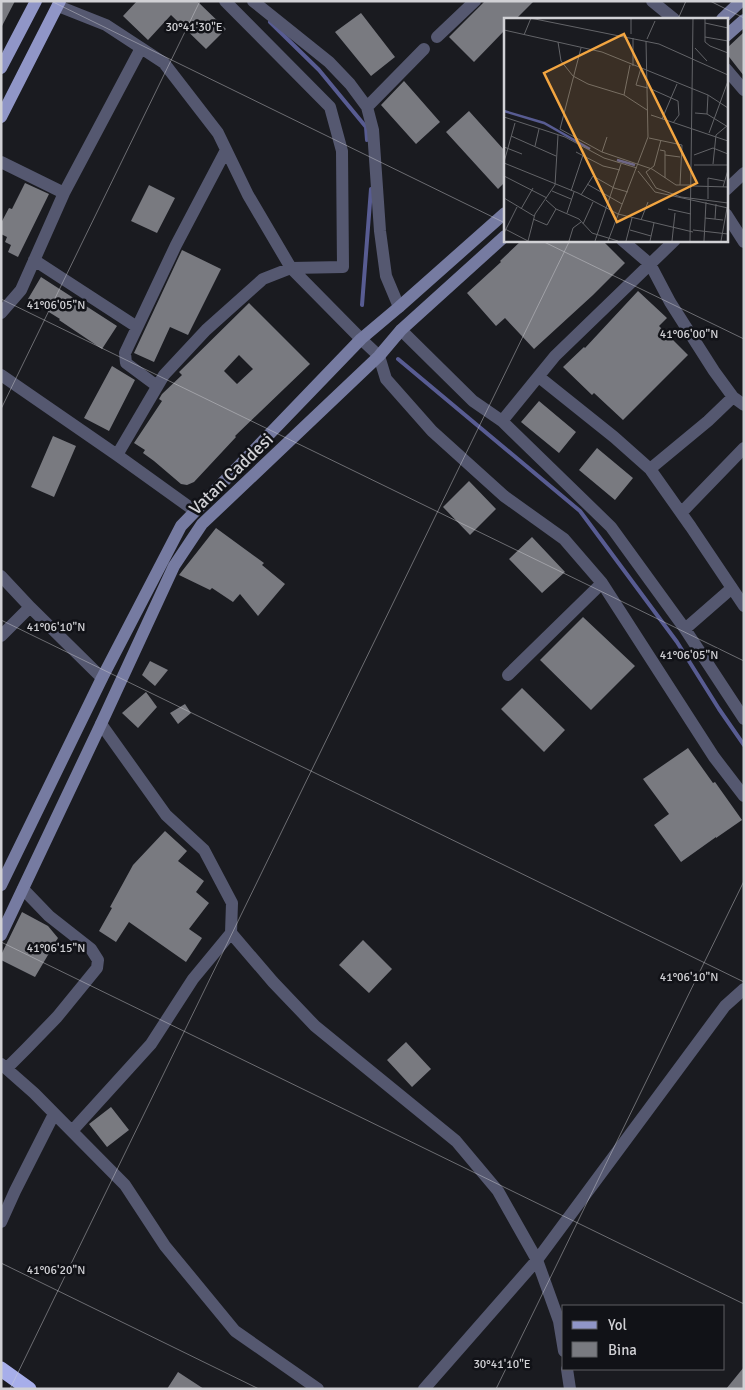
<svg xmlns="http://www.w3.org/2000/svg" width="745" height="1390" viewBox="0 0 745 1390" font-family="Signika,sans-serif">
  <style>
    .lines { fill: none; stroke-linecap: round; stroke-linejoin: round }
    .stream { stroke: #585c92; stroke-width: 4 }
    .building { fill: #797a80; fill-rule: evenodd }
    .street { stroke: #555870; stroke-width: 12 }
    .secondary { stroke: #767ba1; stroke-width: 12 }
    .primary { stroke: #9096c7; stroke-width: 12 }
    .highway { stroke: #a7aeea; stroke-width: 15 }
    .ticks { fill: none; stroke: #d1d1d5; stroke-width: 1; stroke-opacity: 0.45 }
    .labels { text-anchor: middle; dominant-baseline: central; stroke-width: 5; stroke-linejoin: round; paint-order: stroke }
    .street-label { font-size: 18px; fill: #d1d1d5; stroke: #111217 }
    .inset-river { fill: none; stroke: #585c92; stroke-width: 2.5 }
    .inset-road { fill: none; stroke: #636468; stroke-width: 1 }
    .view { fill: #f2a541; fill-opacity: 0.15; stroke: #f2a541; stroke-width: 2.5 }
    .inset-edge { fill: none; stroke: #d1d1d5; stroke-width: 2.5 }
    .ticks-label { font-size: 12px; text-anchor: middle; fill: #d1d1d5; stroke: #111217; stroke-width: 5; stroke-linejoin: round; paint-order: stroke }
  </style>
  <rect width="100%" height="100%" fill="#1a1b20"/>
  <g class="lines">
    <path class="stream" d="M270 22 319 70 366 127 367 140
      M362 305 371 189
      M398 359 580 511 677 642 719 709 744 745"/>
  </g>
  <path class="building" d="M1 1H15L1 28Z
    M137 1H197L226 29 206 49 171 15 148 40 123 16Z
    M485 1H534L516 19H505V30L474 62 449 37Z
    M361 13 395 57 371 76 335 32Z
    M744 32V76L726 53V49Z
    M404 81 440 122 416 144 381 105Z
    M469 111 505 151V182L498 189 446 132Z
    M25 183 49 194 18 257 8 252 11 245 5 242 7 237 1 234V223L9 208 12 209Z
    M149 185 175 198 157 233 131 221Z
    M522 240H602L625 263 593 295 534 349 505 318 496 326 467 293 501 262 500 261Z
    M182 250 221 269 188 335 170 327 154 362 134 353Z
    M41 277 117 326 102 349 59 320 60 319 28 299Z
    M638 291 667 318 659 326 688 355 623 420 594 393 592 395 563 367 584 347 585 348Z
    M249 303 310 364 235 436 236 437 194 482 187 485 181 484 154 461 143 453 145 450 134 443 162 401 159 399 162 394 182 375 179 372ZM239 355 253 369 237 384 224 371Z
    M112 366 135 380 109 431 84 418Z
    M539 401 576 432 559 453 521 422Z
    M53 436 76 446 54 497 31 487Z
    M597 448 633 478 615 500 579 470Z
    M469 481 496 509 470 535 443 507Z
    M216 528 264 563 262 565 285 584 258 616 240 594 233 602 212 588 210 590 179 575Z
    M532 537 565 572 542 593 509 559Z
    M583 617 635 666 591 710 540 660Z
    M150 661 168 670 155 686 142 675Z
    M522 688 565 730 544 752 501 709Z
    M146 692 157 707 138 728 122 713Z
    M185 704 191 713 178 724 170 713Z
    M688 748 713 783 715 782 742 820 716 838V837L681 862 654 825 669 814 643 779Z
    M165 831 187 851 178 861 204 881 196 892 209 903 189 929 202 938 186 962 129 922 116 942 99 931 112 908 110 907 133 865Z
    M22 912 48 926 58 938 35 977 1 960V955Z
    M363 940 392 969 369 993 339 965Z
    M406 1042 431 1069 412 1087 387 1060Z
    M111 1107 129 1130 107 1147 89 1124Z
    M744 1367V1389H726Z
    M178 1372 204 1389H167Z"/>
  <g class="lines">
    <path class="street" d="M253 1 329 62 350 84 367 107 373 130 380 231 386 276 399 307
      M652 1 674 19
      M58 6 106 25 164 63 218 133 248 195 291 268 361 339 379 356 386 379 432 431 504 496 564 539 602 583 714 757 744 796
      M437 37 475 1
      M726 69 744 90
      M367 107 424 49
      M1 162 64 193
      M726 190 744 173
      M726 214 744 242
      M622 240 650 264 670 302 714 371 733 397 744 405
      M34 260 137 327
      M1 313 21 290 64 193 141 48
      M401 330 473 401 502 421 611 527 685 629 744 719
      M1 375 117 455 195 511
      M539 377 614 437 650 469 691 527 744 606
      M157 386 126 363 125 353 176 245 226 150
      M502 421 555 356 675 240
      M117 455 164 375 206 330 263 279 291 268 343 267 342 151 330 107 225 1
      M650 469 708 421 733 397
      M681 513 744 448
      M1 576 30 607 102 678
      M685 629 732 588
      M1 636 30 607
      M508 675 602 583
      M231 933 273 982 315 1026 456 1141 498 1191 537 1260 559 1321 564 1351
      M1 1064 34 1093 125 1185 165 1246 235 1331 318 1389
      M7 1068 26 1049 57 1017 97 968 98 960 91 949 49 916 23 889
      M72 1131 151 1044 193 979 231 933 232 903 204 850 166 815 101 724
      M1 1222 15 1191 54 1114
      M567 1369 570 1389
      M424 1389 537 1260 725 1006 744 989"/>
    <path class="secondary" d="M722 19 741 1
      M726 36 744 20
      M1 885 102 678 181 526 361 339 399 307 505 213
      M1 935 101 724 174 566 202 524 379 356 401 330 505 236"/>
    <path class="primary" d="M1 68 36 1
      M1 117 60 1"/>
    <path class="highway" d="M1 1369 29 1389"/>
  </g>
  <path class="ticks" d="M51 1 505 223M710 1 744 18M678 19 686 1M540 240 744 339M1 299 744 661M1 409 200 1M1 620 744 982M1 942 744 1304M1 1263 259 1389M10 1389 570 240M496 1389 744 881"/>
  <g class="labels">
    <g class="street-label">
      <text transform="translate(231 474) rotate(-44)">Vatan Caddesi</text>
    </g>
  </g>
  <g transform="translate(504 18)">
    <rect width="224" height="224" fill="#1a1b20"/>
    <path class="inset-river" d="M0 93 40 105 86 131M113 142 131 147"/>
    <path class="inset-road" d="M26 0 155 26 224 57M127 0V16M201 0V19L224 23M201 5 224 10M0 12 98 34 204 77 224 90M20 17 27 0M201 19V24L206 28 224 35M129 20V48M143 21 151 3M54 24 57 43 69 58 84 66 120 77M77 30 56 111 98 134 148 151 172 167H187M191 30 203 43M126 47 120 77 143 92M137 50 132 67 144 70M147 71 174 83 175 97 169 105M191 95 203 96 224 109M203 96 204 77M147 97 224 123M0 99 61 119 100 140 133 150M158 101 173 66M205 115 224 63M7 118 52 138M145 120 178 127 176 167M157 122 150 148 142 154 152 170 177 179 224 185M31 128 35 111M0 129 18 136M156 132 161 133V160M72 134 99 148 116 152M98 134 103 119M161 137 176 139M190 137 209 130 224 136M0 144 11 105M0 145 74 175 114 196 189 214M209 146 212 117 224 107M190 147H224M134 153 151 174 224 190M0 158 43 180M83 166 118 186M189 168 224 169M219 169 224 152M48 173 67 181M67 173 79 137M77 177 89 158 110 170 124 174M0 180 30 198M204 181V160L220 163M42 182 52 191 75 201 88 215 114 223M17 191 29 170M164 191 187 196M63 195 70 174M201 200 219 202M29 201 43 207 52 191M211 201 212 186M137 202 144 184M79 206 89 184M1 211 24 223M126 212 147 218M189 212 224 216M0 215 13 189M24 223 31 196 51 167 54 117M65 223 69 210 77 204M91 223 117 146M104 223 144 119 142 23M122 223 128 200M146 223 150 205M168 223 171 195M186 223 189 0M200 223 202 184M217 223 223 190"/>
    <path class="view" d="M120 16 193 165 113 204 40 55Z"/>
    <rect width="224" height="224" class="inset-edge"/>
  </g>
  <g class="ticks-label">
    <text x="194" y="31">30°41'30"E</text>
    <text x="56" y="309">41°06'05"N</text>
    <text x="689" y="338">41°06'00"N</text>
    <text x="56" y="631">41°06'10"N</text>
    <text x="689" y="659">41°06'05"N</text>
    <text x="56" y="952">41°06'15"N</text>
    <text x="689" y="981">41°06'10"N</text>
    <text x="56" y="1274">41°06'20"N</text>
    <text x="502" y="1368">30°41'10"E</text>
  </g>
  <rect width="745" height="1390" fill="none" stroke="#d1d1d5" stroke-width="5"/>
  <rect x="562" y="1305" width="162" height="65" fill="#111217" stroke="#5e5e63"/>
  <rect x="572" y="1321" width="25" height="8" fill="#9096c7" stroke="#5e5e63"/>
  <text x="608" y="1330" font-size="15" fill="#d1d1d5">Yol</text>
  <rect x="572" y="1342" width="25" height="15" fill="#797a80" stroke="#5e5e63"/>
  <text x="608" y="1355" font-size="15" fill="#d1d1d5">Bina</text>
</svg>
